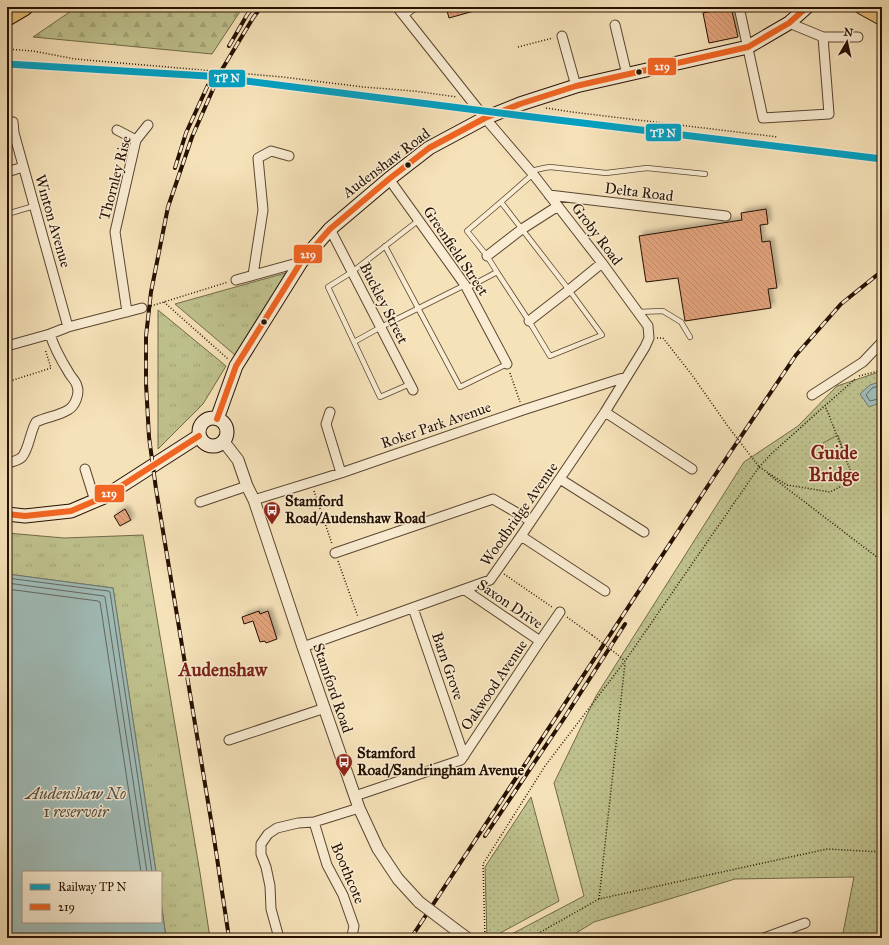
<svg xmlns="http://www.w3.org/2000/svg" width="889" height="945" viewBox="0 0 889 945" font-family="'IM FELL Great Primer',serif">
  <style>
    .grass { fill: url(#grass-tufts); stroke: #726a48 }
    .forest { fill: url(#forest-firs); stroke: #726a48 }
    .park { fill: url(#park-dots); stroke: #726a48 }
    .pitch { fill: #bfc28e; stroke: #726a48 }
    .water { fill: #a0bcb8; stroke: #6f786f }
    .lines { fill: none; stroke-linecap: round; stroke-linejoin: round }
    .shore { stroke: #63665d; stroke-width: 1 }
    .building { fill: url(#building-back-hatch); stroke: #261102; filter: url(#shadow) }
    .service-casing { stroke: #5a4530; stroke-width: 6 }
    .minor-casing { stroke: #5a4530; stroke-width: 11 }
    .tertiary-casing { stroke: #5a4530; stroke-width: 13 }
    .secondary-casing { stroke: #261102; stroke-width: 15 }
    .primary-casing { stroke: #261102; stroke-width: 16 }
    .motorway-casing { stroke: #261102; stroke-width: 19 }
    .path { stroke: #261102; stroke-width: 1.5; stroke-dasharray: 1 2; stroke-linecap: butt }
    .service { stroke: #f9ecd2; stroke-width: 4.5 }
    .minor { stroke: #f9ecd2; stroke-width: 9 }
    .tertiary { stroke: #f9ecd2; stroke-width: 11 }
    .secondary { stroke: #f9ecd2; stroke-width: 13 }
    .primary { stroke: #ebc17c; stroke-width: 14 }
    .motorway { stroke: #ebc17c; stroke-width: 17 }
    .rail-casing { stroke: #261102; stroke-width: 4 }
    .rail { stroke: #f9ecd2; stroke-width: 2.5; stroke-dasharray: 8; stroke-linecap: butt }
    .tertiary-bridge-casing { stroke: #5a4530; stroke-width: 13; stroke-linecap: butt }
    .path-bridge { stroke: #261102; stroke-width: 1.5; stroke-dasharray: 1 2; stroke-linecap: butt }
    .tertiary-bridge { stroke: #f9ecd2; stroke-width: 11 }
    .bus-1-casing { stroke: #f9ecd2; stroke-width: 9 }
    .bus-1 { stroke: #f26522; stroke-width: 6 }
    .rail-1-casing { stroke: #f9ecd2; stroke-width: 10 }
    .rail-1 { stroke: #02a1c4; stroke-width: 7 }
    .bus-dot { fill: #261102; stroke: #f9ecd2; stroke-width: 1.5 }
    .labels { text-anchor: middle; dominant-baseline: central; stroke-width: 3; stroke-linejoin: round; paint-order: stroke }
    .street-label { font-size: 15px; fill: #261102; stroke: #f9ecd2 }
    .poi-label { font-size: 15px; font-weight: bold; fill: #261102; stroke: #f9ecd2; text-anchor: start }
    .water-label { font-size: 16px; font-style: italic; fill: #514d42; stroke: #f9ecd2 }
    .district-label { font-size: 19px; font-weight: bold; fill: #7a1f14; stroke: #f9ecd2 }
    .line-badge { stroke: #f9ecd2; stroke-width: 1.5 }
    .badge-label { font-size: 11px; text-anchor: middle; font-weight: bold; fill: #fff }
  </style>
  <defs>
    <pattern id="grass-tufts" width="24" height="20" patternUnits="userSpaceOnUse"><rect width="24" height="20" fill="#bfc28e"/><path d="M3 7l-1-3M5 7V3M7 7l1-3M15 17l-1-3M17 17v-4M19 17l1-3" fill="none" stroke="#a4a679"/></pattern>
    <pattern id="forest-firs" width="22" height="20" patternUnits="userSpaceOnUse"><rect width="22" height="20" fill="#bfc28e"/><path d="M5 1l3.5 6h-7zM16 11l3.5 6h-7z" fill="#a4a679"/></pattern>
    <pattern id="park-dots" width="8" height="8" patternUnits="userSpaceOnUse"><rect width="8" height="8" fill="#bfc28e"/><path d="M2 2h.1M6 6h.1" fill="none" stroke="#a4a679" stroke-width="1.8" stroke-linecap="round"/></pattern>
    <pattern id="building-back-hatch" width="6" height="6" patternUnits="userSpaceOnUse"><rect width="6" height="6" fill="#e2a37b"/><path d="M-1 5l2 2M0 0l6 6M5-1l2 2" fill="none" stroke="#c28b69"/></pattern>
    <filter id="shadow"><feDropShadow dx="3.5" dy="-3.5" stdDeviation="2" flood-color="#0004"/></filter>
  </defs>
  <rect width="100%" height="100%" fill="#f6e2b9"/>
  <filter id="stains"><feTurbulence type="fractalNoise" baseFrequency=".005" numOctaves="4"/><feColorMatrix values="0 0 0 0 .2 0 0 0 0 .09 0 0 0 0 .02 0 0 0 .5 -.17"/></filter>
  <radialGradient id="worn" r=".72"><stop offset=".6" stop-color="#630" stop-opacity="0"/><stop offset="1" stop-color="#630" stop-opacity=".3"/></radialGradient>
  <path class="grass" d="M289 272 235 355 175 304Z
    M158 310 226 366 203 404 158 449Z
    M7 533 64 538 143 535 200 873 210 938H166L161 902V872H156L113 588 7 574Z"/>
  <path class="forest" d="M77 7H243L212 54 33 37Z"/>
  <path class="park" d="M882 371V938H842L854 877 735 879 594 922 568 938H504L584 896 554 783 596 696 744 462 798 426 837 386Z
    M531 797 559 901 491 938H487L485 867Z"/>
  <path class="pitch" d="M838 435 844 452 829 457 823 443Z"/>
  <path class="water" d="M882 381V402L869 407 860 394 870 385Z
    M7 574 113 588 156 872H23V922H161V902L166 938H7Z"/>
  <g class="lines">
    <path class="shore" d="M882 385 872 388 866 395 870 401 882 398
      M7 578 108 591 110 592 152 872
      M7 583 104 596 105 597 147 872
      M7 589 98 601 100 602 141 872"/>
  </g>
  <path class="building" d="M446 7H481V9L449 18Z
    M731 7 738 37 709 43 703 13Z
    M766 209 768 224 760 225 762 242 770 241 777 288 768 289 771 308 685 321 678 278 646 282 639 236 742 220 741 213Z
    M125 509 131 520 120 526 114 516Z
    M259 611 260 614 268 611 277 639 266 643 265 641 260 642 253 621 244 624 242 617Z"/>
  <g class="lines">
    <defs>
      <path id="service" d="M404 17 417 7
        M531 171 544 168 550 167 606 173 647 168 705 174
        M501 202 533 174
        M7 214 34 206
        M385 246 460 387 507 364
        M467 288 497 272 529 321 550 356 602 335 569 290 501 202 467 231 487 256 497 272
        M638 312 663 311 681 322 690 337
        M354 342 381 327 465 285
        M410 384 380 397 328 287 352 272 419 220"/>
      <path id="minor" d="M739 7 763 118 829 114 823 37
        M789 23 823 37H858
        M615 25 627 75
        M562 36 576 86
        M13 122 14 133 68 327
        M117 130 136 140
        M7 172 23 167
        M389 179 465 285 507 364
        M549 195 726 216
        M330 229 413 390
        M487 256 522 229 558 206
        M253 275 263 210 258 158 271 151 289 156
        M236 280 301 262
        M127 312 115 232 136 140 148 125
        M529 321 569 290 602 263
        M7 346 50 334 68 327 142 308
        M812 395 863 362 882 342
        M330 412 326 424 341 473
        M605 412 692 469
        M7 463C12 462 19 460 22 457 29 449 30 432 36 422 46 417 58 416 68 410 75 406 80 394 77 386 76 381 71 377 69 373 61 360 54 348 50 334
        M85 469 95 501
        M560 479 644 532
        M254 500 341 473 523 410 626 377
        M200 502 247 486
        M521 536 605 591
        M335 553 493 499 531 521
        M465 590 540 641
        M413 608 464 756
        M303 647 490 580 521 536 605 412 645 347 649 338 648 326 602 263 533 174 485 118 397 7
        M229 740 325 708
        M355 796 461 760 540 641 560 612
        M314 822 327 865 343 895 354 926 352 936
        M279 938 271 909 270 886 266 867 261 854V844L268 834 277 828 298 823 314 822 359 808
        M764 938 805 923"/>
      <path id="tertiary" d="M224 442 238 460 247 486 254 500 303 647 359 808 378 849 398 879 419 902
        M456 930 467 938"/>
      <path id="secondary" d="M199 432a14 14 0 1 1 28 0a14 14 0 1 1-28 0Z
        M217 419 236 366 301 262 330 229 389 179 429 148 485 118 520 104 576 86 748 47 789 23 807 7
        M7 514 25 516 71 511 104 497 199 436"/>
      <path id="primary" d="M862 7 882 18"/>
      <path id="motorway" d="M7 17 24 7"/>
    </defs>
    <use href="#service" class="service-casing"/>
    <use href="#minor" class="minor-casing"/>
    <use href="#tertiary" class="tertiary-casing"/>
    <use href="#secondary" class="secondary-casing"/>
    <use href="#primary" class="primary-casing"/>
    <use href="#motorway" class="motorway-casing"/>
    <path class="path" d="M518 47 553 38
      M7 49 33 51 75 59 283 77 363 87 414 91 457 97
      M546 108 572 112 778 137
      M164 302 228 359
      M151 306 228 282
      M657 338H663L692 375 727 425
      M510 373 520 402
      M859 376 882 370
      M7 382 51 368 45 349
      M756 463 760 468
      M759 467 771 454 855 379
      M768 474 882 561
      M314 491 332 544
      M338 561 358 617
      M504 574 552 607
      M567 617 592 635
      M618 655 625 661
      M599 899 625 663
      M485 938 483 864 545 766 625 661 759 467 787 485 830 492 854 480 825 405
      M530 938 599 899 827 849 882 852"/>
    <use href="#service" class="service"/>
    <use href="#minor" class="minor"/>
    <use href="#tertiary" class="tertiary"/>
    <use href="#secondary" class="secondary"/>
    <use href="#primary" class="primary"/>
    <use href="#motorway" class="motorway"/>
    <defs>
      <path id="rail" d="M229 46 247 15 253 7
        M175 168 186 133 208 85
        M485 836 563 720 625 624
        M229 938 214 838 156 489 149 437 146 384V336L151 292 168 207 192 137 221 71 253 18 261 7
        M411 938 713 478 796 355 841 304 882 271"/>
    </defs>
    <use href="#rail" class="rail-casing"/>
    <use href="#rail" class="rail"/>
    <defs>
      <path id="tertiary-bridge" d="M419 902 456 930"/>
    </defs>
    <use href="#tertiary-bridge" class="tertiary-bridge-casing"/>
    <path class="path-bridge" d="M727 425 756 463
      M592 635 618 655"/>
    <use href="#tertiary-bridge" class="tertiary-bridge"/>
    <defs>
      <path id="bus-1" d="M217 419 236 366 301 262 330 229 389 179 429 148 485 118 520 104 576 86 748 47 789 23 807 7
        M7 514 25 516 71 511 104 497 199 436"/>
    </defs>
    <use href="#bus-1" class="bus-1-casing"/>
    <use href="#bus-1" class="bus-1"/>
    <defs>
      <path id="rail-1" d="M7 64 207 76 516 115 882 159"/>
    </defs>
    <use href="#rail-1" class="rail-1-casing"/>
    <use href="#rail-1" class="rail-1"/>
  </g>
  <defs>
    <symbol id="bus-pin" viewBox="-11 -11 22 30"><path d="M0 17L-7.5 6A9.5 9.5 0 1 1 7.5 6Z" fill="#8f2418" stroke="#f9ecd2"/><path d="M-5-6H5V4H4V6H2V4H-2V6H-4V4H-5ZM-3.5-4V0h7V-4ZM-3.5 1.2v1.5H-2V1.2ZM2 1.2v1.5H3.5V1.2Z" fill="#fff"/></symbol>
  </defs>
  <g fill-rule="evenodd">
    <use href="#bus-pin" x="262" y="500" width="20" height="27"/>
    <use href="#bus-pin" x="334" y="752" width="20" height="27"/>
  </g>
  <g class="bus-dot">
    <circle cx="639" cy="72" r="3.5"/>
    <circle cx="408" cy="165" r="3.5"/>
    <circle cx="264" cy="322" r="3.5"/>
  </g>
  <g class="labels">
    <g class="street-label">
      <text transform="translate(386 163) rotate(-37)">Audenshaw Road</text>
      <text transform="translate(115 178) rotate(-75)">Thornley Rise</text>
      <text transform="translate(639 192) rotate(7)">Delta Road</text>
      <text transform="translate(53 221) rotate(74)">Winton Avenue</text>
      <text transform="translate(597 234) rotate(53)">Groby Road</text>
      <text transform="translate(456 251) rotate(56)">Greenfield Street</text>
      <text transform="translate(384 303) rotate(63)">Buckley Street</text>
      <text transform="translate(436 425) rotate(-19)">Roker Park Avenue</text>
      <text transform="translate(519 514) rotate(-55)">Woodbridge Avenue</text>
      <text transform="translate(510 604) rotate(34)">Saxon Drive</text>
      <text transform="translate(448 666) rotate(71)">Barn Grove</text>
      <text transform="translate(494 685) rotate(-56)">Oakwood Avenue</text>
      <text transform="translate(333 688) rotate(71)">Stamford Road</text>
      <text transform="translate(348 873) rotate(67)">Boothcote</text>
    </g>
    <g class="poi-label">
      <text x="285" y="501">Stamford<tspan x="285" dy="17">Road/Audenshaw Road</tspan></text>
      <text x="357" y="753">Stamford<tspan x="357" dy="17">Road/Sandringham Avenue</tspan></text>
    </g>
    <g class="water-label">
      <text x="76" y="793">Audenshaw No<tspan x="76" dy="18">1 reservoir</tspan></text>
    </g>
    <g class="district-label">
      <text x="834" y="452">Guide<tspan x="834" dy="22">Bridge</tspan></text>
      <text x="223" y="669">Audenshaw</text>
    </g>
  </g>
  <g class="line-badge">
    <rect x="647" y="57" width="30" height="19" rx="4" fill="#f26522"/>
    <rect x="208" y="69" width="38" height="19" rx="4" fill="#02a1c4"/>
    <rect x="645" y="123" width="37" height="19" rx="4" fill="#02a1c4"/>
    <rect x="293" y="244" width="30" height="20" rx="4" fill="#f26522"/>
    <rect x="94" y="484" width="31" height="19" rx="4" fill="#f26522"/>
  </g>
  <g class="badge-label">
    <text x="662" y="70">219</text>
    <text x="227" y="82">TP N</text>
    <text x="663" y="137">TP N</text>
    <text x="308" y="258">219</text>
    <text x="109" y="497">219</text>
  </g>
  <rect width="889" height="945" fill="none" stroke="#f6e2b9" stroke-width="24"/>
  <rect x="8" y="8" width="873" height="929" fill="none" stroke="#261102" stroke-width="2"/>
  <rect x="12" y="12" width="865" height="921" fill="none" stroke="#261102"/>
  <rect x="22" y="871" width="140" height="52" fill="#f9ecd2" stroke="#a5947f"/>
  <rect x="30" y="884" width="20" height="6" fill="#02a1c4" stroke="#a5947f"/>
  <text x="58" y="891" font-size="12" fill="#261102">Railway TP N</text>
  <rect x="30" y="904" width="20" height="6" fill="#f26522" stroke="#a5947f"/>
  <text x="58" y="911" font-size="12" fill="#261102">219</text>
  <g transform="translate(847 42) rotate(9)" stroke="#f9ecd2" stroke-width="3" paint-order="stroke">
  <path d="M0-3L7 15L0 10L-7 15Z" fill="#261102"/>
  <text y="-6" font-size="11" font-weight="bold" text-anchor="middle" fill="#261102">N</text>
  </g>
  <rect width="100%" height="100%" filter="url(#stains)"/>
  <rect width="100%" height="100%" fill="url(#worn)"/>
</svg>
